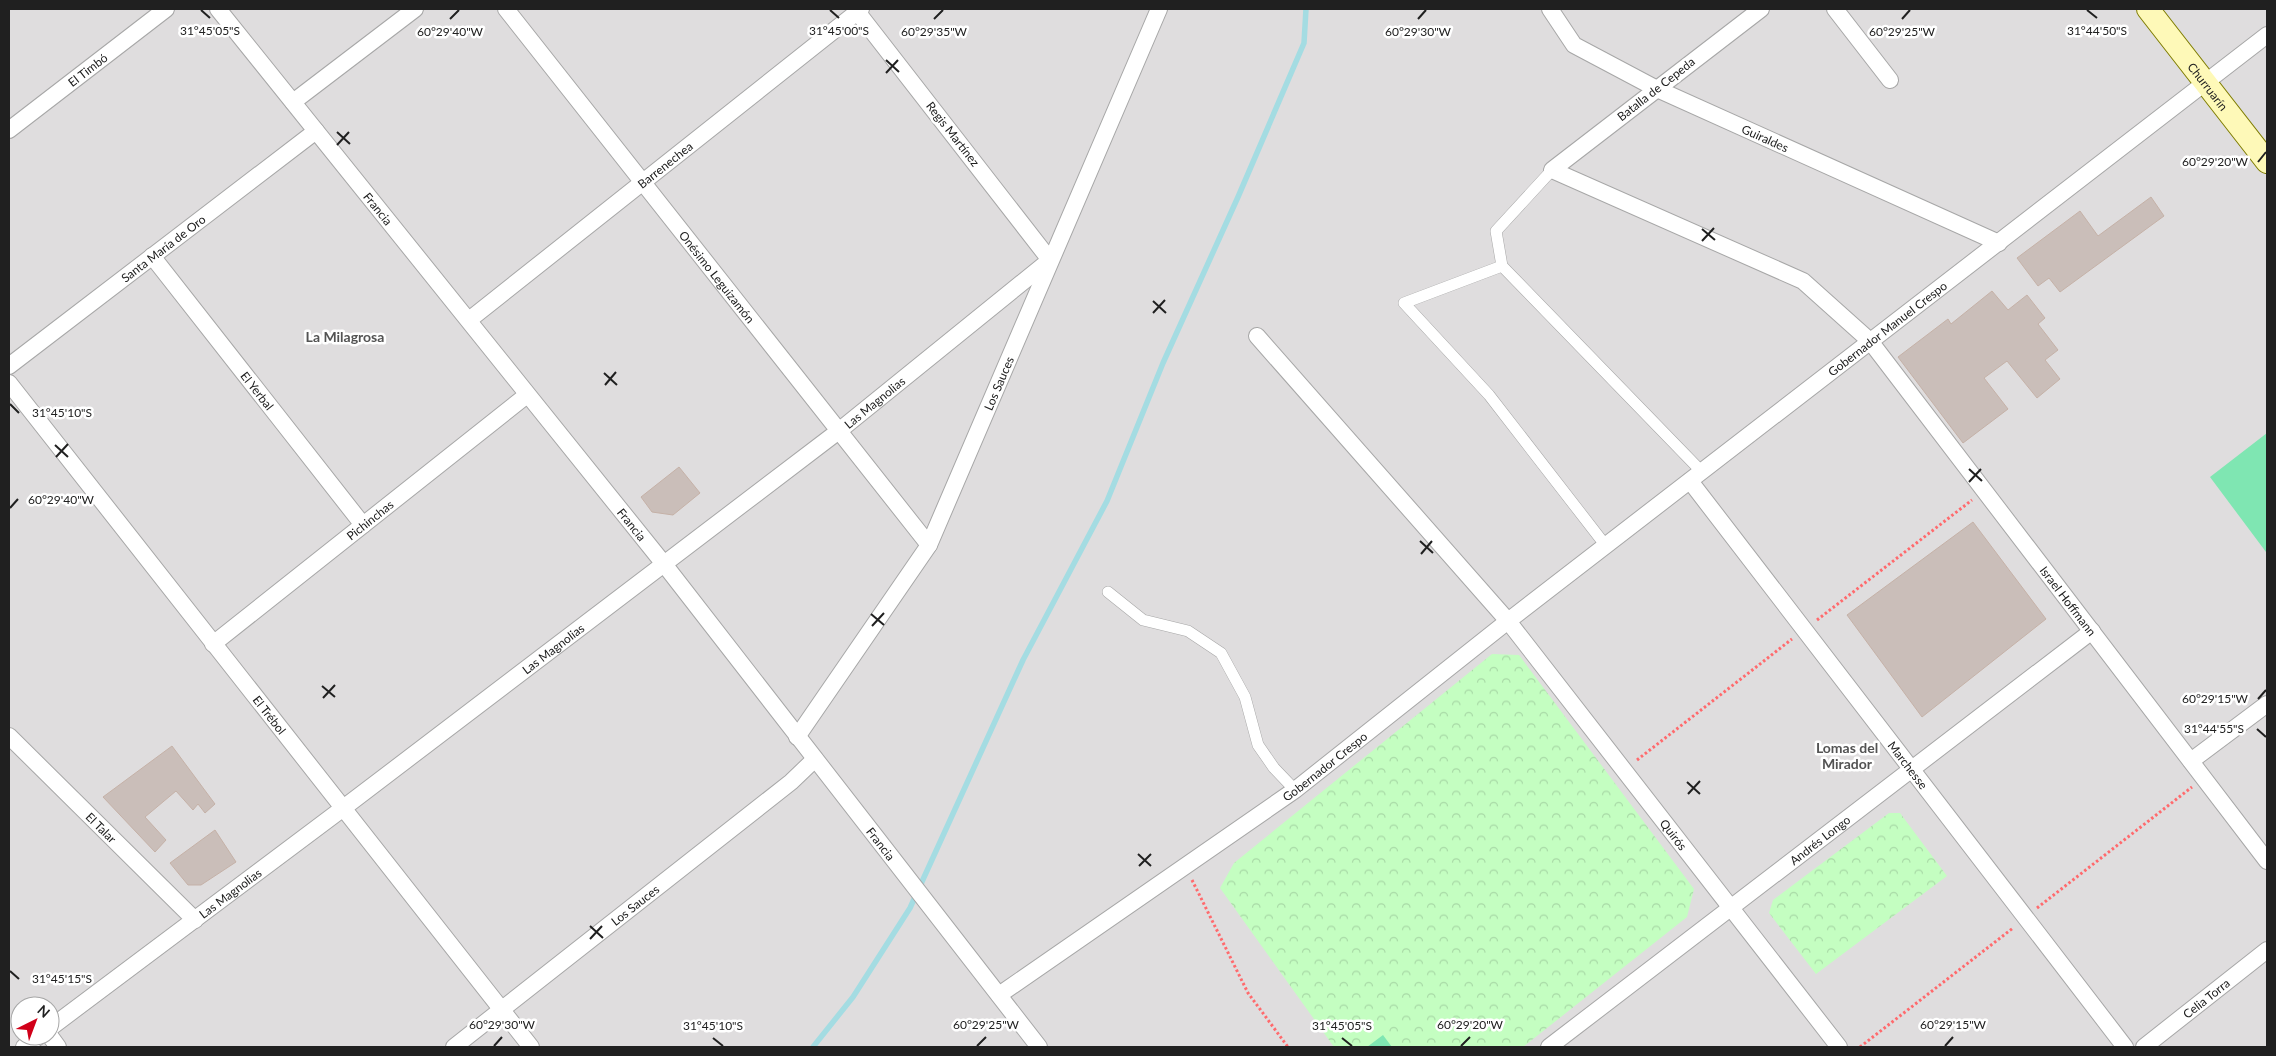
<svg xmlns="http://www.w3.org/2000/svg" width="2276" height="1056" viewBox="0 0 2276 1056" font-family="Lato,sans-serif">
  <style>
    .residential { fill: #dfddde; fill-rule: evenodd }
    .park { fill: url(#park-crowns) }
    .pitch { fill: #7fe6b2 }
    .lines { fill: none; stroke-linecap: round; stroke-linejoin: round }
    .stream { stroke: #a4dce2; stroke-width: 5.5 }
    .building { fill: #cabeb9; stroke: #c5b1a7 }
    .pedestrian-casing { stroke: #a7a7a7; stroke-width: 12 }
    .minor-casing { stroke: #a7a7a7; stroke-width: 18 }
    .secondary-casing { stroke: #7f7d00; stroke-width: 24 }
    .path { stroke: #ff6a6d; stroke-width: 3; stroke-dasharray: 2.5 2.5; stroke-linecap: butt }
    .pedestrian { stroke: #fff; stroke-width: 11 }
    .minor { stroke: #fff; stroke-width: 16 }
    .secondary { stroke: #fef9b8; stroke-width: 22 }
    .ticks { fill: none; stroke: #202020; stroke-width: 2 }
    .labels { text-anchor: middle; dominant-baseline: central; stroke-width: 5; stroke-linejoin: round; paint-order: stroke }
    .street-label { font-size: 12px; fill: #202020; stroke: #fff }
    .neighbourhood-label { font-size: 14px; font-weight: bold; fill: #535353; stroke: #fff }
    .ticks-label { font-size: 12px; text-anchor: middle; fill: #202020; stroke: #fff; stroke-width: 5; stroke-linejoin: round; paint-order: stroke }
  </style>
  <defs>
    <pattern id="park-crowns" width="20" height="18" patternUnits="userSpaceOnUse" patternTransform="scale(1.25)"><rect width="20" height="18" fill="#c4fec1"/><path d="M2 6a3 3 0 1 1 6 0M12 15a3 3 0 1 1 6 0" fill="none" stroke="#a8d9a6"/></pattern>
  </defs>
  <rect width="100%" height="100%" fill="#f2ece6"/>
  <path class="residential" d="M9 9H2267V1047H9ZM20 1006H50V1036H20Z"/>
  <path class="park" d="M1492 654 1519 655 1694 889 1687 917 1523 1047H1334L1220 888 1234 863Z
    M1889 813H1900L1947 876 1816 974 1769 913 1773 900Z"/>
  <path class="pitch" d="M2267 433V551L2266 552 2210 477Z
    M1383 1035 1392 1047H1367Z"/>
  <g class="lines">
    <path class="stream" d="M813 1047 853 997 910 908 1023 660 1107 501 1163 363 1238 197 1304 43 1306 9"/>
  </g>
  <path class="building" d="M2151 197 2164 216 2060 292 2049 278 2038 286 2017 258 2080 211 2098 236Z
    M1992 291 2008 310 2027 295 2045 318 2038 324 2058 350 2045 360 2060 379 2037 398 2007 361 1984 378 2008 409 1963 443 1898 357 1948 319 1951 324Z
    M679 467 700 493 673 515 652 512 641 497Z
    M1973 522 2046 619 1922 717 1847 615Z
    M172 746 215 804 205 813 198 804 193 810 176 791 145 817 166 840 155 852 103 797Z
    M215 830 236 862 201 885H188L170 863Z"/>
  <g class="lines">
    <defs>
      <path id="pedestrian" d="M1552 170 1496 231 1502 266 1702 472
        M1502 266 1404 303 1489 395 1606 546
        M1108 592 1143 620 1188 631 1221 653 1245 697 1258 745 1274 768 1295 790"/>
      <g id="minor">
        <path id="s1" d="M218 9 664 564 1039 1047"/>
        <path id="s2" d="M506 9 929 545"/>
        <path id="s3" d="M1550 9 1574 45 1657 89 1999 243"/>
        <path id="s4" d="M1761 9 1552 170 1803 281 1870 341 2267 861"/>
        <path d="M1835 9 1890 80"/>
        <path d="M293 102 415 9"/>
        <path id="s5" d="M9 130 166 9"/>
        <path id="s6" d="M152 256 363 525"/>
        <path id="s7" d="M469 320 861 9"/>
        <path id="s8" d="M1257 336 1508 621 1839 1047"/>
        <path id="s9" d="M9 366 316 131"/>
        <path id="s10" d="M9 383 531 1047"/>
        <path id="s11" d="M1690 481 2125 1047"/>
        <path id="s12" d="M213 644 527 395"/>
        <path id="s13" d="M9 736 195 920"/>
        <path id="s14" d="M797 737 929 545 1159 9"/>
        <path d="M2191 761 2267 704"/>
        <path id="s15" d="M999 995 1295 790 1508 621 2267 35"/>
        <path id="s16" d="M50 1028 342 809 840 430 1050 260 855 9"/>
        <path d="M50 1036 58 1047"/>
        <path d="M24 1047 39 1036"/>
        <path id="s17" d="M454 1047 791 782 815 759"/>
        <path id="s18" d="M1549 1047 2092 631"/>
        <path id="s19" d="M2144 1047 2267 950"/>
      </g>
      <g id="secondary">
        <path id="s20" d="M2148 9 2267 162"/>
      </g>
    </defs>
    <use href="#pedestrian" class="pedestrian-casing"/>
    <use href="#minor" class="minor-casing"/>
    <use href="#secondary" class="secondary-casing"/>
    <path class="path" d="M1817 620 1972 500
      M1637 760 1792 639
      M1192 880 1248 993 1288 1047
      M2037 908 2192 787
      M1860 1047 2013 928"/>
    <use href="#pedestrian" class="pedestrian"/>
    <use href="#minor" class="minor"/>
    <use href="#secondary" class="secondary"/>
  </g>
  <path class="ticks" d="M201 10 210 18M830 10 839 18M2087 10 2097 18M450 19 459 10M934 19 943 10M1418 19 1426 10M1902 19 1910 10M886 60 899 72M886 73 898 60M337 132 350 144M337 145 349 132M2258 162 2266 152M1702 229 1715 240M1702 241 1714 228M1153 301 1166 313M1153 313 1165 300M604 373 617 385M605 385 616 372M10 404 19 413M55 445 68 457M56 457 68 444M1969 469 1982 481M1969 482 1981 469M10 508 18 499M1420 541 1433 553M1421 554 1432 541M871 614 884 625M872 626 884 613M322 686 335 697M323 698 335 685M2258 699 2266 690M2257 729 2266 737M1687 782 1700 794M1688 794 1700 781M1138 854 1151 866M1139 866 1151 854M590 926 603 938M590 939 602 926M10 971 19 979M713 1038 723 1046M1342 1038 1352 1046M494 1046 502 1037M977 1046 986 1037M1461 1046 1470 1037M1945 1046 1953 1037"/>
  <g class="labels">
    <g class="street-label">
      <text stroke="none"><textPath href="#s5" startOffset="99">El Timbó</textPath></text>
      <text stroke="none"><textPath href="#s20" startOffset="98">Churruarín</textPath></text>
      <text transform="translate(1656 89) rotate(-38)">Batalla de Cepeda</text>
      <text transform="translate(953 134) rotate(52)">Regis Martínez</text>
      <text stroke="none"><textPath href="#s3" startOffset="256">Guiraldes</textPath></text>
      <text stroke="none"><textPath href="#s7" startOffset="250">Barrenechea</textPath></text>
      <text stroke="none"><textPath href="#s1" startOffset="256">Francia</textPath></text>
      <text stroke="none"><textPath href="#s9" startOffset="194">Santa María de Oro</textPath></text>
      <text stroke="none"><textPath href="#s2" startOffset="341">Onésimo Leguizamón</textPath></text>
      <text stroke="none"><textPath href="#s15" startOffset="1111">Gobernador Manuel Crespo</textPath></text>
      <text stroke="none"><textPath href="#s14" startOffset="409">Los Sauces</textPath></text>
      <text stroke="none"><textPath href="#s6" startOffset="171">El Yerbal</textPath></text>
      <text stroke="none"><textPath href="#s16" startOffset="1035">Las Magnolias</textPath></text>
      <text stroke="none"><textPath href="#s12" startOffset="200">Pichinchas</textPath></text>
      <text stroke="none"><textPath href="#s1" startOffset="661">Francia</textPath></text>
      <text stroke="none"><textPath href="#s4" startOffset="955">Israel Hoffmann</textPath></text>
      <text stroke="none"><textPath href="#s16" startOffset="630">Las Magnolias</textPath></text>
      <text stroke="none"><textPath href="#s10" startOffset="422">El Trébol</textPath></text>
      <text stroke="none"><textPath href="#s11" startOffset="358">Marchesse</textPath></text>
      <text stroke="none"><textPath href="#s15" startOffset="398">Gobernador Crespo</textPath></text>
      <text stroke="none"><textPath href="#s13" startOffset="130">El Talar</textPath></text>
      <text stroke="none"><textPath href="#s8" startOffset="650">Quirós</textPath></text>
      <text stroke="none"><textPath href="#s18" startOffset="341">Andrés Longo</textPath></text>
      <text stroke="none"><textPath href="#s1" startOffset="1066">Francia</textPath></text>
      <text stroke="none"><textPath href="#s16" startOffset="225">Las Magnolias</textPath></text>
      <text stroke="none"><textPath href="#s17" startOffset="230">Los Sauces</textPath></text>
      <text stroke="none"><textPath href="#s19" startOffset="79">Celia Torra</textPath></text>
    </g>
    <g class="neighbourhood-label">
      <text x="345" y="336">La Milagrosa</text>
      <text x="1847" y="747">Lomas del<tspan x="1847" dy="16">Mirador</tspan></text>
    </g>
  </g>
  <g class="ticks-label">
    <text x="210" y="35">31°45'05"S</text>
    <text x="839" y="35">31°45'00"S</text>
    <text x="2097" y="35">31°44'50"S</text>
    <text x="450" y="36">60°29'40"W</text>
    <text x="934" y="36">60°29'35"W</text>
    <text x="1902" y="36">60°29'25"W</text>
    <text x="1418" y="36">60°29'30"W</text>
    <text x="2215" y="166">60°29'20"W</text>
    <text x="62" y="417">31°45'10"S</text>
    <text x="61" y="504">60°29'40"W</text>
    <text x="2215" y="703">60°29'15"W</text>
    <text x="2214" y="733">31°44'55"S</text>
    <text x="62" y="983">31°45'15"S</text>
    <text x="502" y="1029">60°29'30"W</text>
    <text x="986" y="1029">60°29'25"W</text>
    <text x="1470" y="1029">60°29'20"W</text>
    <text x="1953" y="1029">60°29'15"W</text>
    <text x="713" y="1030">31°45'10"S</text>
    <text x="1342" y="1030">31°45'05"S</text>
  </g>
  <rect width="2276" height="1056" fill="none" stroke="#202020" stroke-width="20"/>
  <g transform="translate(35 1021) rotate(42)"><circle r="24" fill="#ffffff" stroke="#a6a6a6"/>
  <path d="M0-4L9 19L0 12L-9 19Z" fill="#d10019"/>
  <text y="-8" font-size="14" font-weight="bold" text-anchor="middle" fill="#202020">N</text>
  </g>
</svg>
